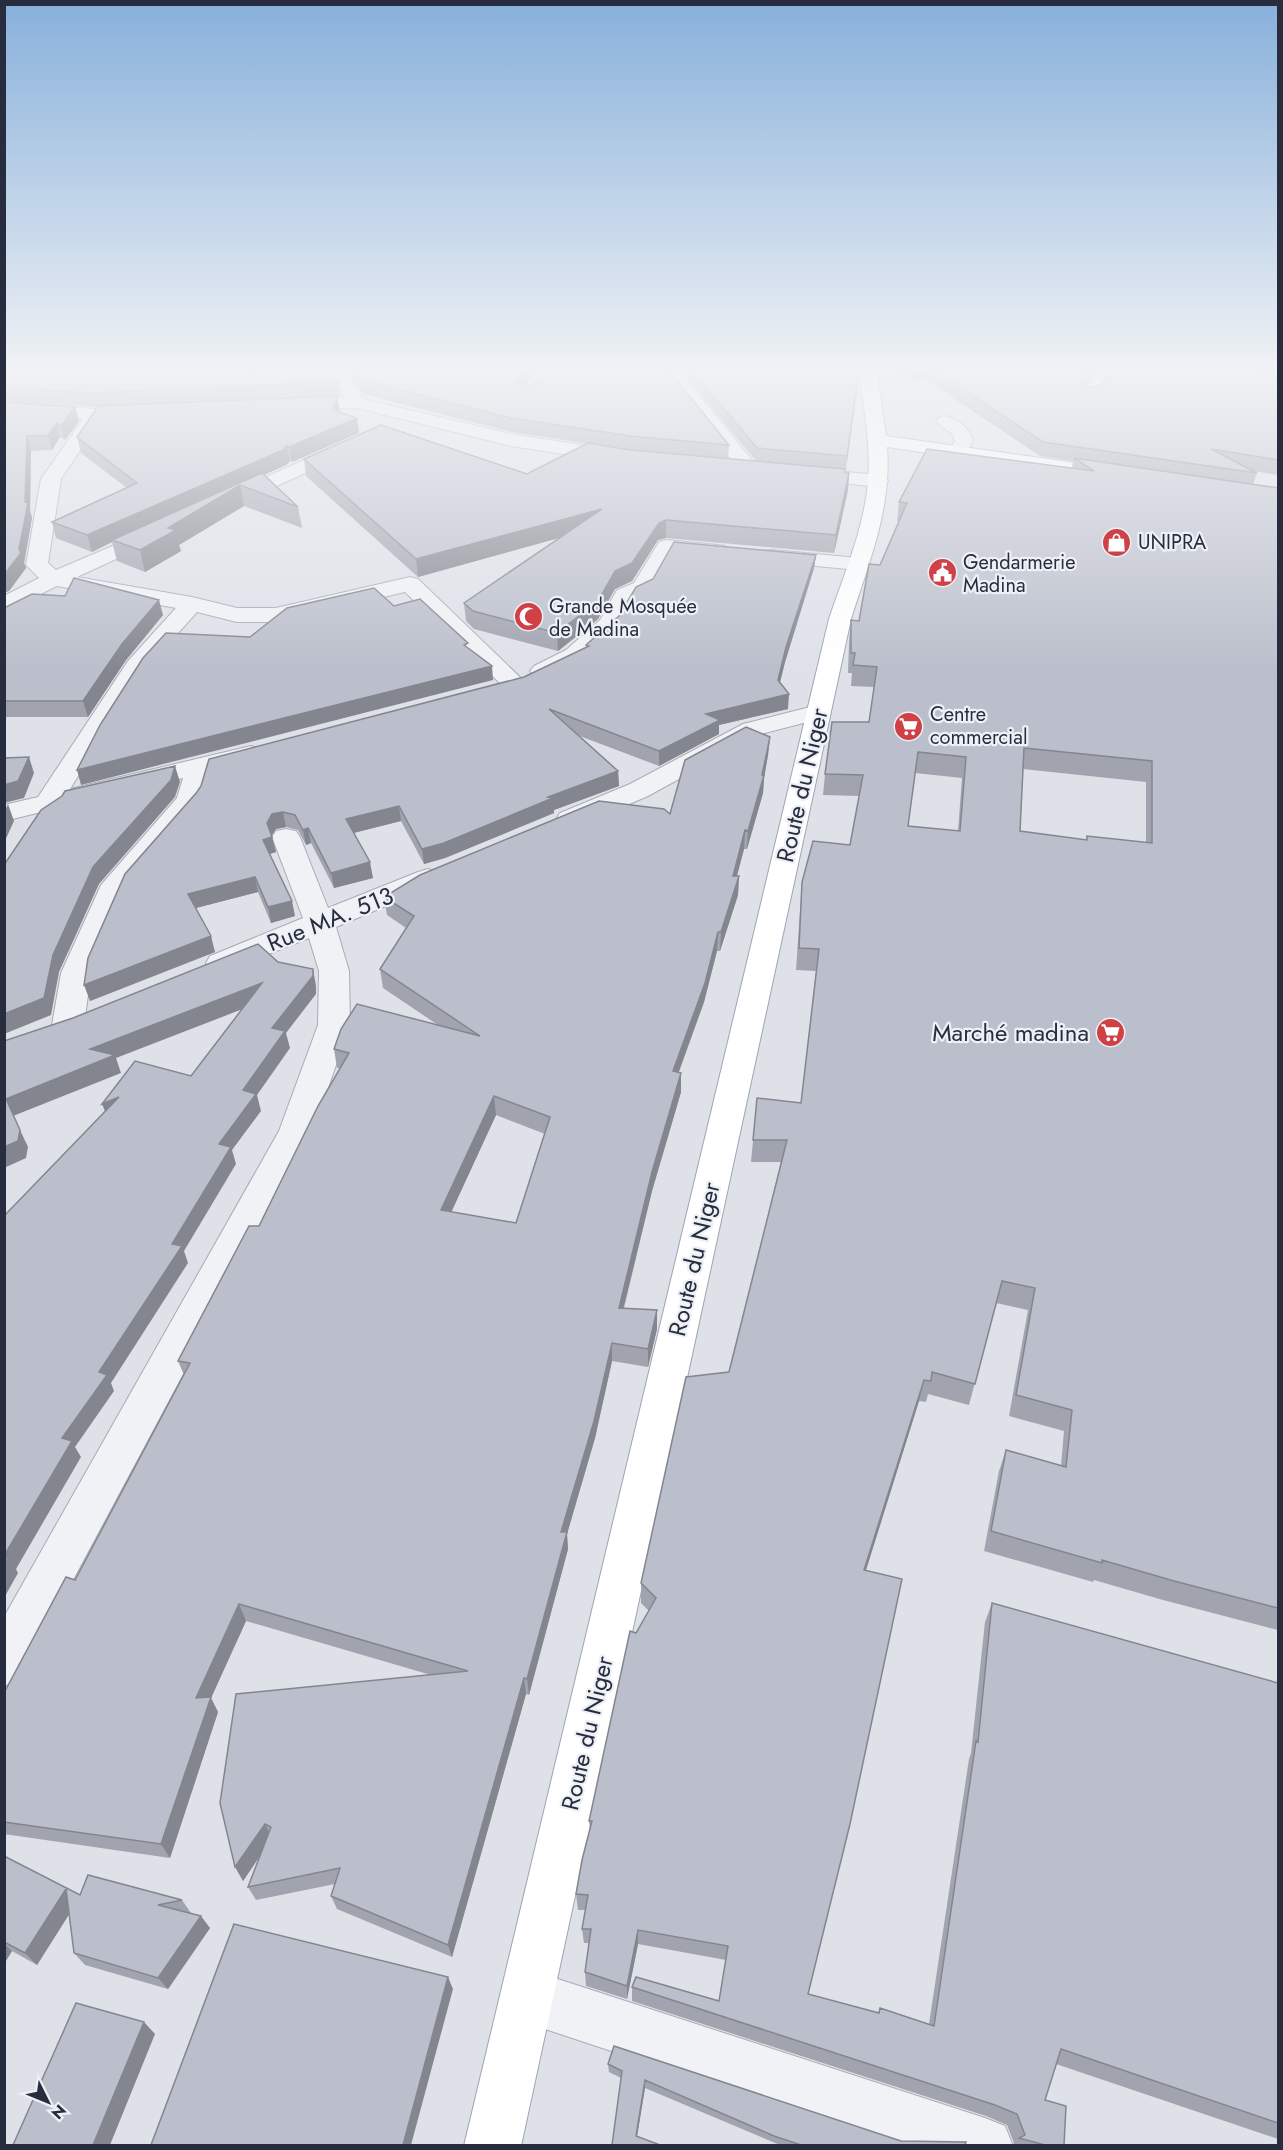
<svg xmlns="http://www.w3.org/2000/svg" width="1283" height="2150" viewBox="0 0 1283 2150" font-family="Jost,sans-serif">
  <style>
    .lines { fill: none; stroke-linecap: round; stroke-linejoin: round }
    .minor-casing { stroke: #a7abb5; stroke-width: 2 }
    .major-casing { stroke: #9da4b4; stroke-width: 2 }
    .minor { fill: #f1f2f6; fill-rule: evenodd }
    .major { fill: #fff; fill-rule: evenodd }
    .wall { fill: #a1a4af; fill-rule: evenodd }
    .shaded-wall { fill: #83868e }
    .building { fill: #bbbfcb; stroke: #83868e; stroke-width: 1.5; fill-rule: evenodd }
    .labels { text-anchor: middle; dominant-baseline: central; stroke-width: 4.5; stroke-linejoin: round; paint-order: stroke }
    .far-poi-label { font-size: 20px; fill: #272d3f; stroke: #edf0f5; text-anchor: start }
    .street-label { font-size: 24px; fill: #272d3f; stroke: #edf0f5 }
    .poi-label { font-size: 24px; fill: #272d3f; stroke: #edf0f5; text-anchor: end }
  </style>
  <rect width="100%" height="100%" fill="#dee1e8"/>
  <g class="lines">
    <defs>
      <path id="minor" d="M327 372H345L363 399 511 434 621 451 628 453 631 457 628 461 621 463 511 446 357 408 288 409 285 405 288 401 294 400 345 398Z
        M662 372H680L756 465 759 469 756 473H742Z
        M1098 372H1116L1095 398H1083L1080 394Z
        M4 403 95 409 137 406 143 407 146 411 143 415 101 419 61 479 48 563 56 570 155 528 162 530 165 534 162 538 77 577 192 597 237 608H276L410 577 418 579 527 684 524 689 515 691 506 689 405 592 276 622H237L197 612 145 670 70 789 251 746 260 749 264 754 260 759 211 771 203 800 199 806 128 888 91 973 84 1025 79 1033 68 1036 57 1033 52 1025 61 973 101 885 177 798 183 778 4 821V805L38 797 128 661 176 608 57 586 4 612V596L39 578 26 565 41 479 83 419 4 413Z
        M945 416C960 420 968 427 973 441L964 456H950L947 452 955 441 952 434 936 422 938 418Z
        M347 441 354 443 356 447 354 451 237 504H223L220 500 223 496Z
        M804 468 878 475 885 477 888 481 885 485 878 487 797 478 794 474 797 470Z
        M666 540 717 545 725 546 728 551 725 556 717 557 673 553 651 592 634 599 617 629 582 660 550 676 542 678 534 676 530 671 534 666 566 650 600 620 617 590 634 583 659 542Z
        M772 550 858 558 866 559 869 564 866 569 858 570 764 561 761 556 764 551Z
        M818 705 827 707 830 712 827 717 761 734 648 796 580 825 570 827 560 825 556 819 560 813 630 784 743 724Z
        M286 829 296 831 300 837 328 908 418 872 428 869 438 872 442 878 438 884 336 927 349 971 350 1025 313 1131 20 1679 4 1686V1617L279 1131 318 1025 319 971 309 938 221 973 210 970 206 963 210 956 303 918 272 837 276 831Z
        M527 1969 985 2118 1005 2126 1013 2146H897L527 2023 508 2015 500 1996 508 1977Z"/>
      <path id="major" d="M859 372H877L886 436 1091 465 1098 467 1101 471 1098 475 1091 477 887 447C892 508 869 562 851 619L521 2146H464L829 619C844 574 864 529 868 482 871 445 864 409 859 372Z"/>
    </defs>
    <use href="#minor" class="minor-casing"/>
    <use href="#major" class="major-casing"/>
    <use href="#minor" class="minor"/>
    <use href="#major" class="major"/>
  </g>
  <path class="wall" d="M4 372 339 382 341 396 312 397 339 412 357 418 359 433 292 462 290 461 286 465 264 475 298 507 302 528 244 506 179 545 181 551 145 572 117 561 112 542 92 552 56 538 52 522 127 488 81 453 77 437 98 407 4 401Z
    M347 372H535L525 385 729 445 728 459 756 461 682 372H859L845 473H849L848 490 834 553 666 538 658 540 632 581 615 589 598 619 558 651 474 629 466 621 464 603 559 538 418 577 306 476 304 459 527 474 630 450 511 432 362 394Z
    M887 372H1095L1085 386 1086 387 1251 372H1278V475L1253 471 1257 473 1253 484 1278 488V1630L1163 1600 1094 1580 1093 1582 984 1551 999 1471 1006 1450 1061 1466 1064 1431 1009 1416 1028 1310 996 1303 969 1405 928 1394 926 1402 919 1401 866 1570 808 1994 878 2013 880 2008 929 2024 969 1759 971 1753 985 1622 992 1603 1278 1683V2139L1056 2064 1045 2100 1064 2145H1012L1014 2143 1007 2125 986 2116 632 2001V1987L719 2001 726 1960 638 1944 627 1999 586 1986 585 1972 589 1943H584L582 1929 586 1910H578L576 1894 590 1830 589 1821 636 1633 649 1611 641 1603V1583L729 1372 781 1162H751L757 1098 801 1103 816 971 796 970 802 882 850 845 859 796 823 795 825 774 869 722 874 687 851 686 852 673H848L849 641 851 620 859 621 880 565 899 522 897 521 899 502 1072 468 1073 461 1040 456 923 378 912 382ZM1023 769 1146 782V843L1087 836 1086 840 1020 831ZM915 773 962 778 958 831 908 826Z
    M4 402 75 407 79 421 65 440 60 437 52 450 31 451 30 510 32 518 24 563 26 568 9 591Z
    M816 555 814 568 785 662 780 682 788 709 719 725V734L659 766 577 735 618 771 619 786 554 810V813L445 858 424 864 401 821 354 833 373 878 334 888 311 843 306 845 298 830 286 827 276 829 272 835 276 852 270 854 295 916 271 923 258 892 196 908 215 952 90 1001 125 874 586 647V645Z
    M4 608 163 615 126 660 88 717H4Z
    M770 737 768 755 764 778 763 793 747 849H744L737 876H739L738 895 720 951H717L704 1002 679 1072 681 1073V1092L652 1191 624 1308 657 1329 648 1367 612 1361 595 1438 567 1534 568 1549 529 1695 526 1694 452 1957 337 1909 331 1896 335 1884 256 1900 248 1887 260 1856 243 1881 220 1803 431 1675 246 1621 211 1698 218 1712 170 1858 4 1834V1693L75 1580 184 1375 178 1361 259 1226 340 1068H337L334 1049 438 1025 383 988 380 969 406 928 387 915 384 897 670 814ZM496 1115 545 1134 516 1223 451 1212Z
    M4 1856 80 1895 182 1900 191 1913H189L210 1928 168 1989 85 1965 74 1953 69 1914 37 1965 12 1951 4 1964Z
    M608 2064 901 2141 965 2145H780L645 2088 637 2136 612 2145 621 2078 609 2072Z"/>
  <path class="shaded-wall" d="M523 372H535L517 393 516 380Z
    M859 372 858 381 846 470 847 456Z
    M913 372H924L923 378 912 382Z
    M1088 372H1095L1078 395 1081 382Z
    M337 396 340 411 335 425 333 410Z
    M75 407 79 421 65 440 61 426Z
    M357 418 359 433 292 462 289 447Z
    M57 423 60 437 52 450 48 436Z
    M27 436 31 451 30 510 32 518 24 563 26 568 9 591 4 593V575L19 549 25 502Z
    M287 445 290 461 286 465 115 541 112 540V542L92 552 87 535Z
    M849 473 848 490 834 553 836 535Z
    M240 485 244 506 179 545 181 551 145 572 140 550 168 528Z
    M602 509V526L418 577 416 559Z
    M666 520V538L658 540 632 581 615 589 598 619 558 651 557 633 659 523Z
    M816 555 814 568 785 662 777 694 778 680 786 647Z
    M159 600 163 615 126 660 88 717 83 701 122 644Z
    M492 666 493 680 81 785 77 770Z
    M789 694 788 709 719 725V734L659 766V751L706 714Z
    M770 737 768 755 764 778 763 793 747 849 748 831 762 775Z
    M29 757 34 773 24 798 4 803V785Z
    M175 766 180 782 175 797 99 884 59 972 51 1015 4 1034V1014L53 955 93 867Z
    M618 771 619 786 554 810V813L445 858 424 864 422 849 548 797Z
    M8 804 14 821 4 843V812Z
    M399 806 401 821 349 834 346 819Z
    M283 812 286 827 276 829 270 838 267 823 272 814Z
    M308 828 311 843 306 845 303 830Z
    M745 830 744 849 732 894 733 876Z
    M272 837 276 852 266 855 263 840Z
    M370 862 373 878 334 888 331 873Z
    M739 876 738 895 720 951 721 932Z
    M255 877 258 892 192 909 188 894Z
    M292 901 295 916 271 923 268 907Z
    M718 932 717 951 704 1002 672 1090 673 1071Z
    M211 936 215 952 90 1001 84 985Z
    M313 969 316 986V994L286 1033 290 1048 257 1095 261 1111 232 1150 236 1164 184 1251 188 1263 111 1383 114 1391 75 1447 81 1457 16 1569 18 1573 4 1598V1556L62 1438 172 1244 272 1028Z
    M262 983 266 1000 116 1058 121 1073 13 1116 6 1099 90 1049Z
    M681 1073V1092L652 1191 619 1326V1308L652 1172Z
    M494 1096 496 1115 444 1228 441 1210Z
    M119 1097 109 1121 102 1104Z
    M20 1130 28 1147 26 1158 4 1168V1147Z
    M657 1310V1329L648 1367V1349Z
    M612 1343V1361L595 1438 567 1534 568 1549 529 1695 527 1679 561 1532Z
    M924 1380 919 1401 860 1589 864 1570Z
    M239 1604 246 1621 211 1698 218 1712 170 1858 161 1844 196 1698Z
    M524 1678 526 1694 452 1957 448 1945Z
    M265 1824 272 1838 243 1881 235 1867Z
    M66 1889 77 1902 37 1965 25 1953Z
    M201 1916 210 1928 168 1989 158 1978Z
    M638 1930V1944L627 1999V1986Z
    M4 1944 12 1951 4 1964Z
    M448 1977 453 1989 411 2145H403Z
    M144 2022 155 2034 110 2145H93Z
    M645 2080V2088L636 2143V2136Z"/>
  <path class="building" d="M4 372H332L339 382 92 393 4 388Z
    M354 372H523L516 380 521 385 535 384 547 372H670L729 445 630 436 511 418 361 380Z
    M693 372H859L847 456 757 448Z
    M936 372H1088L1081 382 1086 387 1100 386 1111 372H1250L1278 376V460L1211 449 1257 473 1043 442Z
    M337 396 333 410 357 418 289 447 287 445 283 450 87 535 52 522 137 483 77 437 98 406Z
    M4 402 75 407 61 426 57 423 48 436H27L25 502 28 503 19 549 21 553 4 575Z
    M381 425 527 474 588 443 630 450 845 469V473H849L836 535 666 520 659 523 632 563 615 571 598 601 557 633 473 611 464 603 602 509 416 559 304 459Z
    M927 449 1094 471 1074 458 1278 488V1608L1174 1581 1102 1560V1563L991 1531 1006 1450 1066 1467 1072 1410 1016 1395 1035 1288 1002 1281 975 1384 932 1372 931 1381 924 1380 864 1570 902 1579 850 1824 808 1994 879 2013 880 2008 934 2026 976 1741 978 1742 992 1603 1278 1683V2123L1061 2049 1045 2100 1066 2106 1064 2145H1045L1019 2138 1025 2135 1017 2114 995 2105 632 1987 636 1977 719 2001 728 1946 638 1930 627 1986 585 1972 591 1929H582L588 1895 576 1894 582 1860 592 1821H589L630 1631 636 1633 656 1598 641 1583 686 1377 729 1372 787 1140H753L757 1098 801 1103 819 949 799 948 802 882 813 841 850 845 863 775 825 774 832 722H869L877 667 853 665 855 653H851V620L859 621 869 564 880 565 907 503 899 502ZM1024 748 1152 761V843L1087 836V840L1020 831ZM918 752 966 757 960 831 908 826Z
    M262 473 298 507 240 485 168 528 176 530 140 550 112 540Z
    M674 542 816 555 786 647 778 680 789 694 706 714 720 720 659 751 549 709 618 771 548 797 553 798 444 843 422 849 399 806 346 819 370 862 331 873 308 828 303 830 295 815 283 812 272 814 267 823 272 837 263 840 292 901 268 907 255 877 188 894 211 936 84 985 88 958 125 874 197 792 201 786 209 759 524 677 589 646 586 645 619 616 636 587 653 579Z
    M74 578 159 600 122 644 83 701H4V608L32 594 65 596Z
    M374 588 394 606 420 599 468 643 464 645 492 666 77 770 100 725 143 658 166 633 250 637 287 608Z
    M746 727 770 737 762 775H764L748 831 745 830 733 876H739L721 932H718L705 983 673 1071 681 1073 652 1172 619 1308 657 1310 648 1349 612 1343 594 1421 561 1532H567L527 1679 524 1678 448 1945 331 1896 340 1868 248 1887 271 1827 265 1824 235 1867 220 1803 236 1694 468 1671 239 1604 196 1698 211 1697 161 1844 4 1822V1693L66 1577 75 1580 190 1363 178 1361 249 1226H259L318 1106 349 1053 334 1049 341 1029 357 1004 480 1036 380 969 414 916 384 897 420 875 599 801 664 809 670 814 685 760ZM494 1096 550 1117 516 1223 441 1210Z
    M29 757 18 781 4 785V758Z
    M175 766 171 780 93 867 53 955 44 998 4 1014V865L41 810 62 796 65 791Z
    M258 944 278 962 313 969V976L272 1028 285 1031 243 1090 256 1094 219 1144 231 1147 172 1244 182 1246 99 1372 107 1375 62 1438 72 1441 4 1556V1216L119 1097 102 1104 135 1061 191 1076 262 983 90 1049 115 1055 6 1099 20 1130 18 1141 4 1147V1041L73 1018Z
    M4 1557 8 1558 4 1565Z
    M4 1856 80 1895 88 1875 182 1900 158 1905 201 1916 158 1978 74 1953 66 1889 25 1953 4 1942Z
    M234 1924 448 1977 403 2145H151Z
    M76 2003 144 2022 93 2145H13Z
    M614 2046 901 2141 966 2142 965 2145H801L774 2136 645 2080 636 2136 660 2145H612L622 2071 608 2064Z"/>
  <linearGradient id="sky" x2="0" y2="1"><stop stop-color="#88b0db"/><stop offset="0.55" stop-color="#f0f2f5"/><stop offset="1" stop-color="#f0f2f5" stop-opacity="0"/></linearGradient>
  <rect width="1283" height="673" fill="url(#sky)"/>
  <defs>
    <symbol id="shop-disc" viewBox="-11 -11 22 22"><circle r="9.5" fill="#cf4146" stroke="#edf0f5"/><path d="M-5-2.5h2.3a2.7 3.5 0 0 1 5.4 0H5L5.5 6h-11ZM-1.5-2.5h3a1.5 2.3 0 0 0-3 0Z" fill="#fff"/></symbol>
    <symbol id="civic-disc" viewBox="-11 -11 22 22"><circle r="9.5" fill="#cf4146" stroke="#edf0f5"/><path d="M-.6-6.5H3V-4.5H.6V-3L4-1V1h2V6H-6V1h2V-1L-.6-3ZM-1.2 2.5V6h2.4V2.5Z" fill="#fff"/></symbol>
    <symbol id="mosque-disc" viewBox="-11 -11 22 22"><circle r="9.5" fill="#cf4146" stroke="#edf0f5"/><path d="M3.5-4.9A6 6 0 1 0 3.5 4.9A5 5 0 1 1 3.5-4.9Z" fill="#fff"/></symbol>
    <symbol id="supermarket-disc" viewBox="-11 -11 22 22"><circle r="9.5" fill="#cf4146" stroke="#edf0f5"/><path d="M-6-5.5h2.5l.6 2H6L4.5 2H-2.5L-4.4-4H-6ZM-1.5 3.2a1.3 1.3 0 1 0 .1 0ZM3 3.2a1.3 1.3 0 1 0 .1 0Z" fill="#fff"/></symbol>
  </defs>
  <g fill-rule="evenodd">
    <use href="#shop-disc" x="1100" y="526" width="33" height="33"/>
    <use href="#civic-disc" x="926" y="556" width="33" height="33"/>
    <use href="#mosque-disc" x="512" y="600" width="33" height="33"/>
    <use href="#supermarket-disc" x="892" y="710" width="33" height="33"/>
    <use href="#supermarket-disc" x="1094" y="1016" width="33" height="33"/>
  </g>
  <g class="labels">
    <g class="far-poi-label">
      <text x="1138" y="542">UNIPRA</text>
      <text x="963" y="562">Gendarmerie<tspan x="963" dy="23">Madina</tspan></text>
      <text x="549" y="606">Grande Mosquée<tspan x="549" dy="23">de Madina</tspan></text>
      <text x="930" y="714">Centre<tspan x="930" dy="23">commercial</tspan></text>
    </g>
    <g class="street-label">
      <text transform="translate(802 785) rotate(-77)">Route du Niger</text>
      <text transform="translate(330 919) rotate(-22)">Rue MA. 513</text>
      <text transform="translate(694 1259) rotate(-77)">Route du Niger</text>
      <text transform="translate(587 1733) rotate(-77)">Route du Niger</text>
    </g>
    <g class="poi-label">
      <text x="1089" y="1032">Marché madina</text>
    </g>
  </g>
  <rect width="1283" height="2150" fill="none" stroke="#272d3f" stroke-width="12"/>
  <g transform="translate(48 2102) rotate(133)" stroke="#edf0f5" stroke-width="4.5" paint-order="stroke">
  <path d="M0-4.5L10 22L0 15L-10 22Z" fill="#272d3f"/>
  <text y="-9" font-size="16" font-weight="bold" text-anchor="middle" fill="#272d3f">N</text>
  </g>
</svg>
